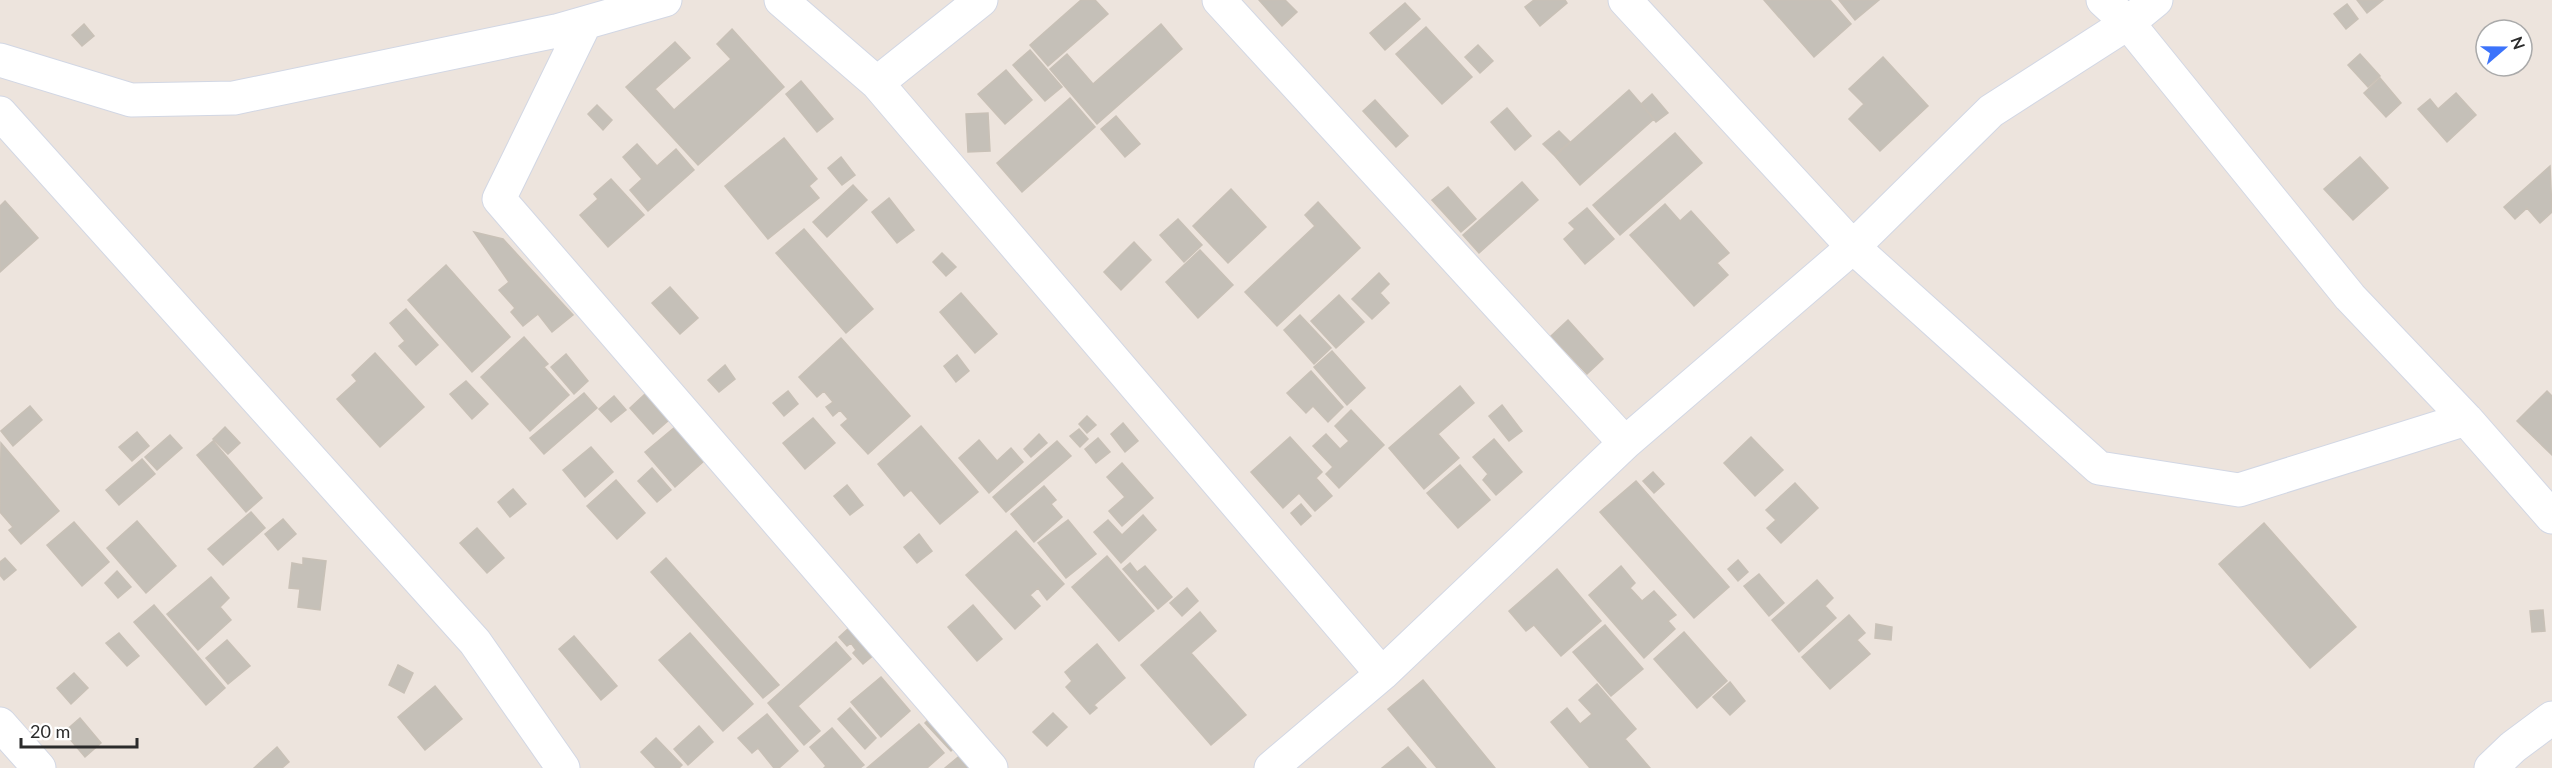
<svg xmlns="http://www.w3.org/2000/svg" width="2552" height="768" viewBox="0 0 2552 768" font-family="Lato,sans-serif">
  <style>
    .building { fill: #c5c0b8; stroke: #c8c0b6; stroke-width: 1.5 }
    .lines { fill: none; stroke-linecap: round; stroke-linejoin: round }
    .minor-casing { stroke: #d2d7e4; stroke-width: 35 }
    .minor { stroke: #fff; stroke-width: 33 }
  </style>
  <rect width="100%" height="100%" fill="#ede4dd"/>
  <path class="building" d="M1081 0H1095L1108 14 1048 66 1030 45Z
    M1259 0H1285L1297 12 1282 26Z
    M1534 0H1565L1567 3 1540 26 1525 7Z
    M1764 0H1830L1851 24 1814 57Z
    M1839 0H1879L1855 20Z
    M2357 0H2383L2367 13Z
    M1405 3 1420 19 1385 50 1370 33Z
    M2347 4 2358 19 2346 29 2334 14Z
    M84 24 94 36 82 46 72 35Z
    M1161 24 1182 49 1097 124 1050 69 1067 54 1093 84Z
    M1426 27 1472 77 1442 104 1396 54Z
    M732 29 784 87 698 165 626 87 675 42 690 58 655 89 674 110 731 59 717 44Z
    M1478 45 1493 61 1480 73 1465 57Z
    M1030 50 1062 87 1045 101 1013 65Z
    M2360 54 2380 76 2368 87 2348 65Z
    M1883 57 1928 106 1880 151 1849 119 1864 104 1849 89Z
    M1006 70 1032 100 1005 124 978 94Z
    M2380 78 2401 103 2386 117 2364 93Z
    M801 81 833 119 817 132 786 94Z
    M1629 90 1654 119 1580 185 1555 156Z
    M2456 93 2476 115 2447 142 2418 109 2430 99 2438 109Z
    M1652 94 1668 113 1656 122 1641 104Z
    M1070 98 1095 127 1022 192 997 163Z
    M1375 100 1408 136 1396 147 1363 111Z
    M597 105 612 120 603 130 588 114Z
    M1507 108 1531 136 1515 150 1491 122Z
    M988 113 990 151 968 152 966 114Z
    M1116 116 1140 144 1125 157 1101 129Z
    M1559 131 1570 142 1554 155 1543 144Z
    M1675 133 1702 163 1620 235 1593 205Z
    M784 138 817 179 809 186 819 198 768 239 725 186Z
    M637 144 657 166 676 149 694 170 648 211 630 190 642 179 623 157Z
    M841 157 855 175 842 185 828 168Z
    M2360 157 2388 188 2353 220 2324 189Z
    M2550 166 2552 212 2540 223 2527 208 2515 219 2504 207Z
    M611 179 644 215 608 247 580 215 598 199 594 194Z
    M1522 182 1538 200 1479 253 1463 235Z
    M853 185 867 200 827 237 813 222Z
    M1448 187 1476 219 1461 232 1432 200Z
    M1231 189 1266 227 1228 263 1193 226Z
    M889 198 914 230 897 243 872 212Z
    M5 201 38 238 0 272V206Z
    M1318 202 1360 248 1277 326 1245 292 1315 226 1305 215Z
    M1665 204 1680 221 1691 211 1729 253 1717 263 1728 275 1694 306 1630 235Z
    M1587 208 1614 239 1585 264 1564 239 1575 229 1569 223Z
    M1178 219 1202 245 1184 262 1160 235Z
    M804 229 873 309 846 333 776 253Z
    M474 232 503 239 573 315 552 332 538 314 523 326 511 312 515 308 499 290 509 282Z
    M1134 242 1151 260 1121 290 1104 272Z
    M1200 250 1233 285 1198 318 1166 282Z
    M942 253 956 267 946 276 933 262Z
    M446 265 510 337 472 372 408 300Z
    M1379 273 1389 284 1380 293 1389 303 1372 319 1352 299Z
    M670 287 698 318 680 334 652 303Z
    M961 293 997 334 975 353 940 312Z
    M1339 295 1364 322 1336 348 1311 321Z
    M406 309 438 345 416 365 399 346 405 341 390 323Z
    M1300 315 1331 348 1314 364 1284 330Z
    M1568 320 1603 359 1587 374 1551 336Z
    M524 337 548 364 544 367 569 395 530 431 481 377Z
    M841 338 910 416 868 454 841 425 848 419 840 410 833 416 826 407 833 402 824 391 817 397 799 377Z
    M1332 351 1365 388 1347 405 1314 367Z
    M375 353 424 407 380 447 337 399 357 381 352 375Z
    M566 354 588 381 574 394 551 367Z
    M957 355 969 371 956 382 944 366Z
    M725 365 735 379 719 392 708 380Z
    M1311 371 1343 407 1328 422 1313 406 1306 413 1287 393Z
    M466 381 488 404 472 419 450 394Z
    M1460 386 1474 403 1438 434 1459 458 1424 489 1389 448Z
    M788 391 798 404 784 416 773 403Z
    M2547 391 2552 396V455L2517 421Z
    M584 393 597 408 544 454 530 438Z
    M645 394 669 420 653 434 630 408Z
    M614 396 626 410 611 422 599 409Z
    M1502 405 1522 431 1509 441 1489 416Z
    M30 406 42 420 13 446 1 431Z
    M1351 410 1384 445 1339 488 1326 474 1333 467 1313 446 1326 434 1340 449 1349 441 1335 426Z
    M1087 416 1096 425 1087 433 1079 424Z
    M813 418 835 443 805 469 783 443Z
    M1123 423 1138 441 1125 452 1111 434Z
    M921 426 978 492 940 524 911 490 904 496 878 464Z
    M225 427 240 443 228 454 213 439Z
    M675 427 704 461 675 487 645 452Z
    M1079 429 1088 439 1080 447 1070 436Z
    M137 432 149 446 132 461 119 447Z
    M1039 434 1047 443 1031 457 1024 449Z
    M170 435 182 448 157 470 145 457Z
    M1290 437 1322 472 1316 478 1332 496 1315 511 1299 493 1283 508 1251 472Z
    M1751 437 1783 470 1755 496 1724 463Z
    M1098 438 1110 452 1096 463 1085 449Z
    M1494 439 1522 472 1496 495 1483 480 1488 474 1473 457Z
    M979 440 997 461 1011 448 1023 462 989 493 959 458Z
    M213 441 262 498 246 512 197 455Z
    M1057 441 1071 456 1006 512 993 497Z
    M1 443 59 511 21 544 9 530 13 527 0 512Z
    M591 447 613 472 585 497 563 470Z
    M142 459 155 474 119 505 106 490Z
    M1122 463 1153 498 1122 526 1109 511 1125 497 1107 477Z
    M1460 465 1490 500 1458 528 1427 493Z
    M652 468 671 490 657 502 638 481Z
    M1653 472 1664 484 1654 493 1643 481Z
    M616 480 645 513 617 539 587 506Z
    M1636 481 1729 587 1694 618 1600 512Z
    M1795 483 1818 508 1781 543 1767 528 1776 520 1766 510Z
    M847 485 863 505 850 515 834 496Z
    M1044 486 1056 500 1051 504 1062 517 1034 542 1011 514Z
    M513 489 526 504 510 517 498 502Z
    M1301 504 1311 516 1301 525 1291 513Z
    M251 512 265 528 223 565 208 549Z
    M1143 515 1156 530 1121 563 1094 532 1108 520 1122 535Z
    M283 519 296 534 278 550 265 534Z
    M1068 520 1096 554 1066 578 1038 543Z
    M137 521 176 566 146 593 107 548Z
    M74 522 109 562 82 586 47 545Z
    M2264 523 2356 627 2310 668 2219 564Z
    M477 528 504 558 487 573 460 543Z
    M1016 531 1064 584 1047 600 1038 588 1030 595 1040 606 1015 629 966 575Z
    M919 534 932 551 917 563 904 547Z
    M1107 556 1154 611 1119 641 1072 587Z
    M5 558 16 570 4 580 0 575V562Z
    M303 558 326 561 320 610 298 607 300 589 289 588 292 563 303 565Z
    M666 558 779 685 763 698 651 572Z
    M1738 560 1748 572 1738 581 1728 569Z
    M1130 563 1137 572 1145 566 1172 597 1158 609 1123 569Z
    M1621 566 1635 583 1630 588 1642 601 1654 591 1676 615 1668 621 1675 629 1644 658 1589 595Z
    M1557 569 1601 621 1561 656 1534 625 1526 631 1509 611Z
    M117 571 131 587 118 598 105 583Z
    M1759 574 1784 603 1769 616 1744 586Z
    M211 577 229 598 220 607 231 620 198 650 167 614Z
    M1817 580 1833 598 1825 606 1836 618 1799 652 1772 620Z
    M1187 588 1198 601 1182 616 1170 603Z
    M154 605 225 688 206 705 134 622Z
    M973 605 1002 639 977 661 948 627Z
    M2543 610 2545 631 2532 632 2530 611Z
    M1200 612 1216 631 1191 653 1246 715 1211 745 1141 665Z
    M1849 615 1865 633 1857 640 1870 654 1830 689 1802 657Z
    M1876 624 1892 627 1891 640 1875 638Z
    M1605 625 1643 669 1611 696 1573 652Z
    M851 626 875 654 863 664 853 653 856 650 851 643 847 646 839 637Z
    M1684 632 1727 681 1697 708 1654 659Z
    M119 633 139 656 127 666 106 643Z
    M690 633 753 704 723 731 659 660Z
    M574 636 617 686 601 700 559 649Z
    M227 640 250 666 228 684 206 658Z
    M836 642 851 659 798 706 820 731 804 745 768 703Z
    M1097 644 1125 678 1094 705 1097 708 1090 714 1066 687 1072 681 1065 672Z
    M398 665 413 673 404 693 389 685Z
    M74 673 88 688 71 704 57 688Z
    M881 677 910 711 881 737 851 702Z
    M1423 680 1495 768H1437L1388 709Z
    M1730 682 1745 701 1730 715 1713 697Z
    M1597 684 1636 729 1625 739 1650 768H1590L1551 722 1567 708 1580 724 1592 714 1579 700Z
    M435 686 462 719 425 750 398 717Z
    M850 708 876 738 865 749 838 719Z
    M1053 713 1067 727 1047 746 1033 732Z
    M767 714 798 751 779 768H774L758 748 752 753 738 738Z
    M934 714 960 742 951 751 925 723Z
    M80 718 101 743 85 757 64 732Z
    M919 724 944 753 927 768H867Z
    M699 726 713 742 688 765 674 749Z
    M832 728 864 765 860 768H824L826 766 810 747Z
    M656 738 682 765 679 768H656L641 752Z
    M277 747 289 762 282 768H254Z
    M1408 747 1426 768H1382Z
    M963 753 977 768H945Z"/>
  <g class="lines">
    <defs>
      <path id="minor" d="M781 0 877 83 1382 674
        M1219 0 1625 443
        M1625 0 1853 247 2099 468 2239 490 2466 419
        M2103 0 2128 23 2350 297 2466 419 2552 517
        M585 23 499 199 991 768
        M0 60 131 100 234 98 556 31 665 0
        M877 83 981 0
        M0 113 475 642 563 768
        M0 724 39 768
        M1271 768 1382 674 1625 443 1853 247 1991 111 2128 23 2156 0
        M2491 768 2513 747 2552 718"/>
    </defs>
    <use href="#minor" class="minor-casing"/>
    <use href="#minor" class="minor"/>
  </g>
  <g transform="translate(2504 48) rotate(70)"><circle r="28" fill="#ffffff" stroke="#aaaaaa" stroke-width="1.5"/>
  <path d="M0-4.5L10 22L0 15L-10 22Z" fill="#3c73fb"/>
  <text y="-9" font-size="16" font-weight="bold" text-anchor="middle" fill="#2b2b2b">N</text>
  </g>
  <path d="M21 738v9h116v-9" fill="none" stroke="#2b2b2b" stroke-width="3"/>
  <text x="30" y="738" font-size="18" fill="#2b2b2b" stroke="#ffffff" stroke-width="4.5" paint-order="stroke">20 m</text>
</svg>
